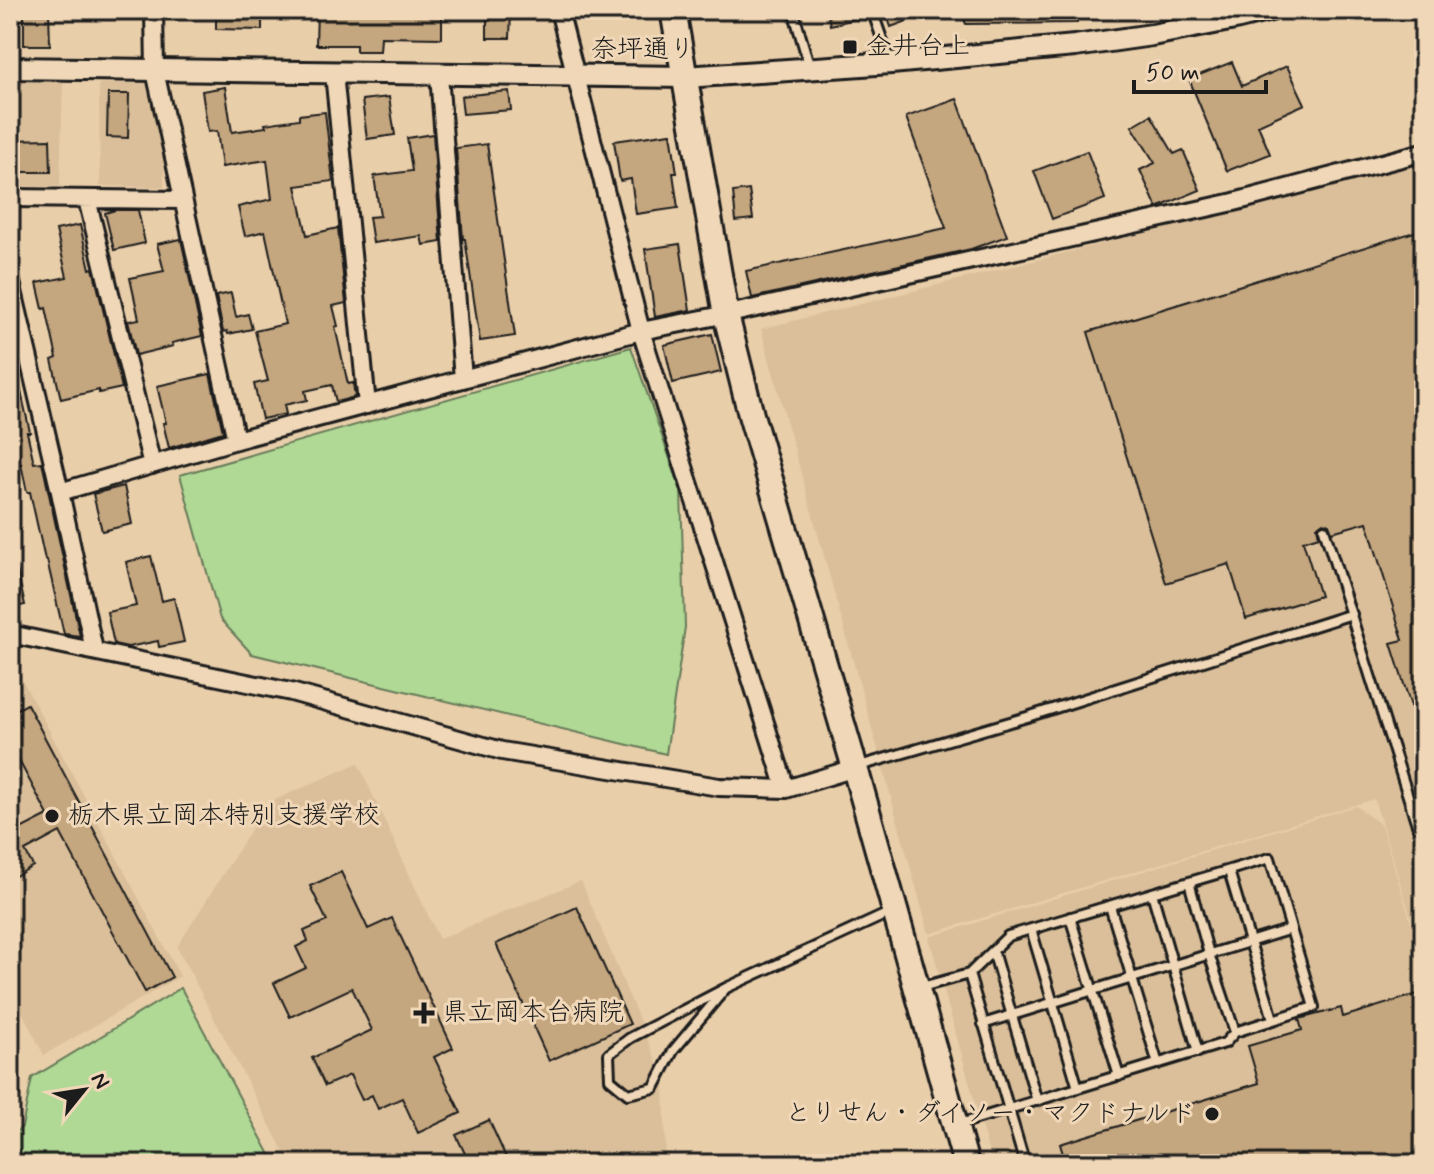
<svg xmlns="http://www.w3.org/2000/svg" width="1434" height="1174" viewBox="0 0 1434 1174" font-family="Mynerve,'Klee One',sans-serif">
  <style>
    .built { fill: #dabf9a }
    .green { fill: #b0d995; stroke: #667a58; stroke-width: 2 }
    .building { fill: #c4a67f; stroke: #1c1c1c; stroke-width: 2 }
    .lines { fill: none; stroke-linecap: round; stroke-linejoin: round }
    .service-casing { stroke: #1c1c1c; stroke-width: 14 }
    .minor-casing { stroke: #1c1c1c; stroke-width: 22 }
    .tertiary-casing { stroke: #1c1c1c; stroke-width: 26 }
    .secondary-casing { stroke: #1c1c1c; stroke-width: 30 }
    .service { stroke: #efd7b7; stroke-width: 8 }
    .minor { stroke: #efd7b7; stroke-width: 16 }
    .tertiary { stroke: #efd7b7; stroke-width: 20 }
    .secondary { stroke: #efd7b7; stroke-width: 24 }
    .poi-dot { fill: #1c1c1c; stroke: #efd7b7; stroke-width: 3 }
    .labels { text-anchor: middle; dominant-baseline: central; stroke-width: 6; stroke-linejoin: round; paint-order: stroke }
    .poi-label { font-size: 26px; fill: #1c1c1c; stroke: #efd7b7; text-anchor: start }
    .street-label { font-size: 26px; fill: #1c1c1c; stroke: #efd7b7 }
  </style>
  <rect width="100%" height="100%" fill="#e9ceaa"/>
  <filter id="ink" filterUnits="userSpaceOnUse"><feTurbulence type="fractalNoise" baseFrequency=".0125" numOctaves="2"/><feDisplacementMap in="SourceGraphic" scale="16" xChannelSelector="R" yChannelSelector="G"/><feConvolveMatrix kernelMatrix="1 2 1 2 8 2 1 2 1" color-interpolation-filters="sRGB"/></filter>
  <g filter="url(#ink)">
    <path class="built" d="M63 81 60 186H10V82Z
      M148 83 164 148V187L100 186 99 84Z
      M1424 163V960L1374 799 929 934 761 329Z
      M10 657 180 976 44 1055 10 988Z
      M358 763 439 939 581 881 664 1079 666 1164H290L177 947 268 803Z
      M1356 806 1381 825 1424 965V1164H992L929 937Z"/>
    <path class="green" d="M631 347 681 491 685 627 666 754 252 654 220 619 180 475Z
      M181 988 275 1164H10V1137L22 1127 32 1078Z"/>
    <path class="building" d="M24 10H49L50 45H24Z
      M216 10H262V30L216 29Z
      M317 10 442 12V38L381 37 380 51H356V45H316Z
      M487 10H511L510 38H487Z
      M827 10H865L867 16 830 25Z
      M885 10H932V12L891 27Z
      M960 10H1077V23L966 24Z
      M1232 62 1242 86 1287 66 1305 104 1258 125 1270 154 1227 171 1189 79Z
      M225 87 232 132 266 127 265 124 299 119V115L325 112 333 181 296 186 307 235 338 228 346 303 333 306 338 326 335 327 348 384 353 383 355 397 336 402 332 385 305 391 307 400 284 405 286 414 262 419 254 384 268 381 255 331 285 324 265 231 245 236 238 207 272 199 267 160 222 167 217 131 208 132 202 91Z
      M509 91 511 110 463 114 461 96Z
      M108 94H129L128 138 107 137Z
      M389 97 395 135 367 139 362 100Z
      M957 99 1007 236 971 249 752 298 746 271 946 228 906 117Z
      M1151 115 1174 154 1183 150 1200 190 1157 208 1140 170 1155 163 1132 126Z
      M671 133 677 173H673L678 208 636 214 631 179 620 181 614 141Z
      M433 134 441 242 423 245 421 236 373 243 369 217 380 216 374 176 412 171 407 138Z
      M50 139 51 172H10V140Z
      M487 144 515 336 480 341 465 239H463L456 148Z
      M1087 151 1105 199 1052 219 1034 171Z
      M749 190 753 219 736 221 733 192Z
      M115 210H138L145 243 114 250 105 213Z
      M80 225 90 269 93 268 122 388 99 393V390L61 399 52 360 57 358 46 308 43 309 37 283 67 277 56 230Z
      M1424 229V738H1421L1391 643 1403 640 1367 522 1332 532 1329 524 1323 522 1317 527 1319 536 1303 541 1320 596 1246 619 1229 564 1166 583 1088 332Z
      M181 239 202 336 172 343 173 346 136 355 128 321 139 319 130 278 164 271 157 244Z
      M680 244 690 310 655 317 645 249Z
      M231 293 236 317 248 314 252 329 228 334 227 331 223 332 216 296Z
      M712 334 721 372 673 383 664 345Z
      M10 369H16L30 432H27L34 463 42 462 80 636 64 634 47 560H45L30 492H27L21 464 10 466Z
      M210 374 223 432 169 448 163 423H166L157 386Z
      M124 486 132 524 102 531 93 494Z
      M151 556 162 601 174 598 184 642 159 647 158 641 128 647 114 644 107 612 136 606 126 562Z
      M16 566 25 605 10 608V567Z
      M27 704 172 977 145 992 60 832 25 851 33 866 10 879V822L15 832 48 815 10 744V713Z
      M341 872 368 929 392 918 453 1048 434 1057 461 1113 418 1133 402 1098 378 1109 372 1095 362 1100 350 1075 325 1086 312 1058 372 1030 352 988 290 1017 274 983 306 968 296 947 308 941 304 931 327 921 310 886Z
      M577 907 630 1024 549 1061 496 944Z
      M1424 992V1164H1066L1060 1144 1259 1083 1248 1046 1302 1030 1299 1019 1341 1008 1343 1017Z
      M489 1120 509 1164H470L456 1135Z"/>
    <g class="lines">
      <defs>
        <path id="service" d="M793 10 810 68
          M872 10 890 62
          M1324 529 1424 847
          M856 767 1027 717 1352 614
          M1229 871 1273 1019
          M1189 882 1209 954 1235 1032
          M1152 893 1198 1052
          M1110 906 1158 1064
          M1070 917 1119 1076
          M1031 929 1078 1088
          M993 951 1037 1101
          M969 974 1025 1164
          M726 988 630 1038 609 1054 610 1079 628 1094 654 1088 673 1051 726 988 891 912
          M918 988 969 974 1008 936 1270 858 1314 1007 1235 1032 1225 1043 960 1124
          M983 1024 1291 929"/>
        <path id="minor" d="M154 10 155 71 236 440
          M559 10 641 331 786 789
          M334 73 367 405
          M439 75 463 379
          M10 198 182 200
          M87 199 152 465
          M10 278 60 492 94 650
          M60 492 236 440 641 331 738 312 1234 202 1424 152
          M10 634 291 692 502 751 719 787 786 789 855 768"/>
        <path id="tertiary" d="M10 68 685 77 891 63 1075 46 1152 35 1235 19 1271 10"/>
        <path id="secondary" d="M673 10 726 315 751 415 855 768 966 1164"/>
      </defs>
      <use href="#service" class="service-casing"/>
      <use href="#minor" class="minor-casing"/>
      <use href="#tertiary" class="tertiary-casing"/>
      <use href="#secondary" class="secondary-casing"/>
      <use href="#service" class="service"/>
      <use href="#minor" class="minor"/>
      <use href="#tertiary" class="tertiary"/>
      <use href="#secondary" class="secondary"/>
    </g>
  </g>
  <g class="poi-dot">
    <rect x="842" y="39" width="16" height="16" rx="4"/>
    <circle cx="52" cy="816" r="8"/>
    <path d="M420 1001h8v8h8v8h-8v8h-8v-8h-8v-8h8z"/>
    <circle cx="1212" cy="1114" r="8"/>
  </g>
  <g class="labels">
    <g class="poi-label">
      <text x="866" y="47">金井台上</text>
      <text x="68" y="816">栃木県立岡本特別支援学校</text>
      <text x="442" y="1013">県立岡本台病院</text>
      <text x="1196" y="1114" text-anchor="end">とりせん・ダイソー・マクドナルド</text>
    </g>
    <g class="street-label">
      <text x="643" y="50">奈坪通り</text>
    </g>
  </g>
  <rect width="1434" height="1174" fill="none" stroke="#efd7b7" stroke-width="40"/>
  <rect x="20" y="20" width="1394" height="1134" fill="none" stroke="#1c1c1c" stroke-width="3" filter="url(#ink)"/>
  <g transform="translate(84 1090) rotate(60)" stroke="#efd7b7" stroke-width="6" paint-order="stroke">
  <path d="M0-6L14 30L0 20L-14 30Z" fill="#1c1c1c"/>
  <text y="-12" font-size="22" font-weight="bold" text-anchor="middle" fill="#1c1c1c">N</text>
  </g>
  <path d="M1134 80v12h132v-12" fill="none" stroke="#1c1c1c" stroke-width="4"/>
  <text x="1146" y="80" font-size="24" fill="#1c1c1c" stroke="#efd7b7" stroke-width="6" paint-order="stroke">50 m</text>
</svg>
